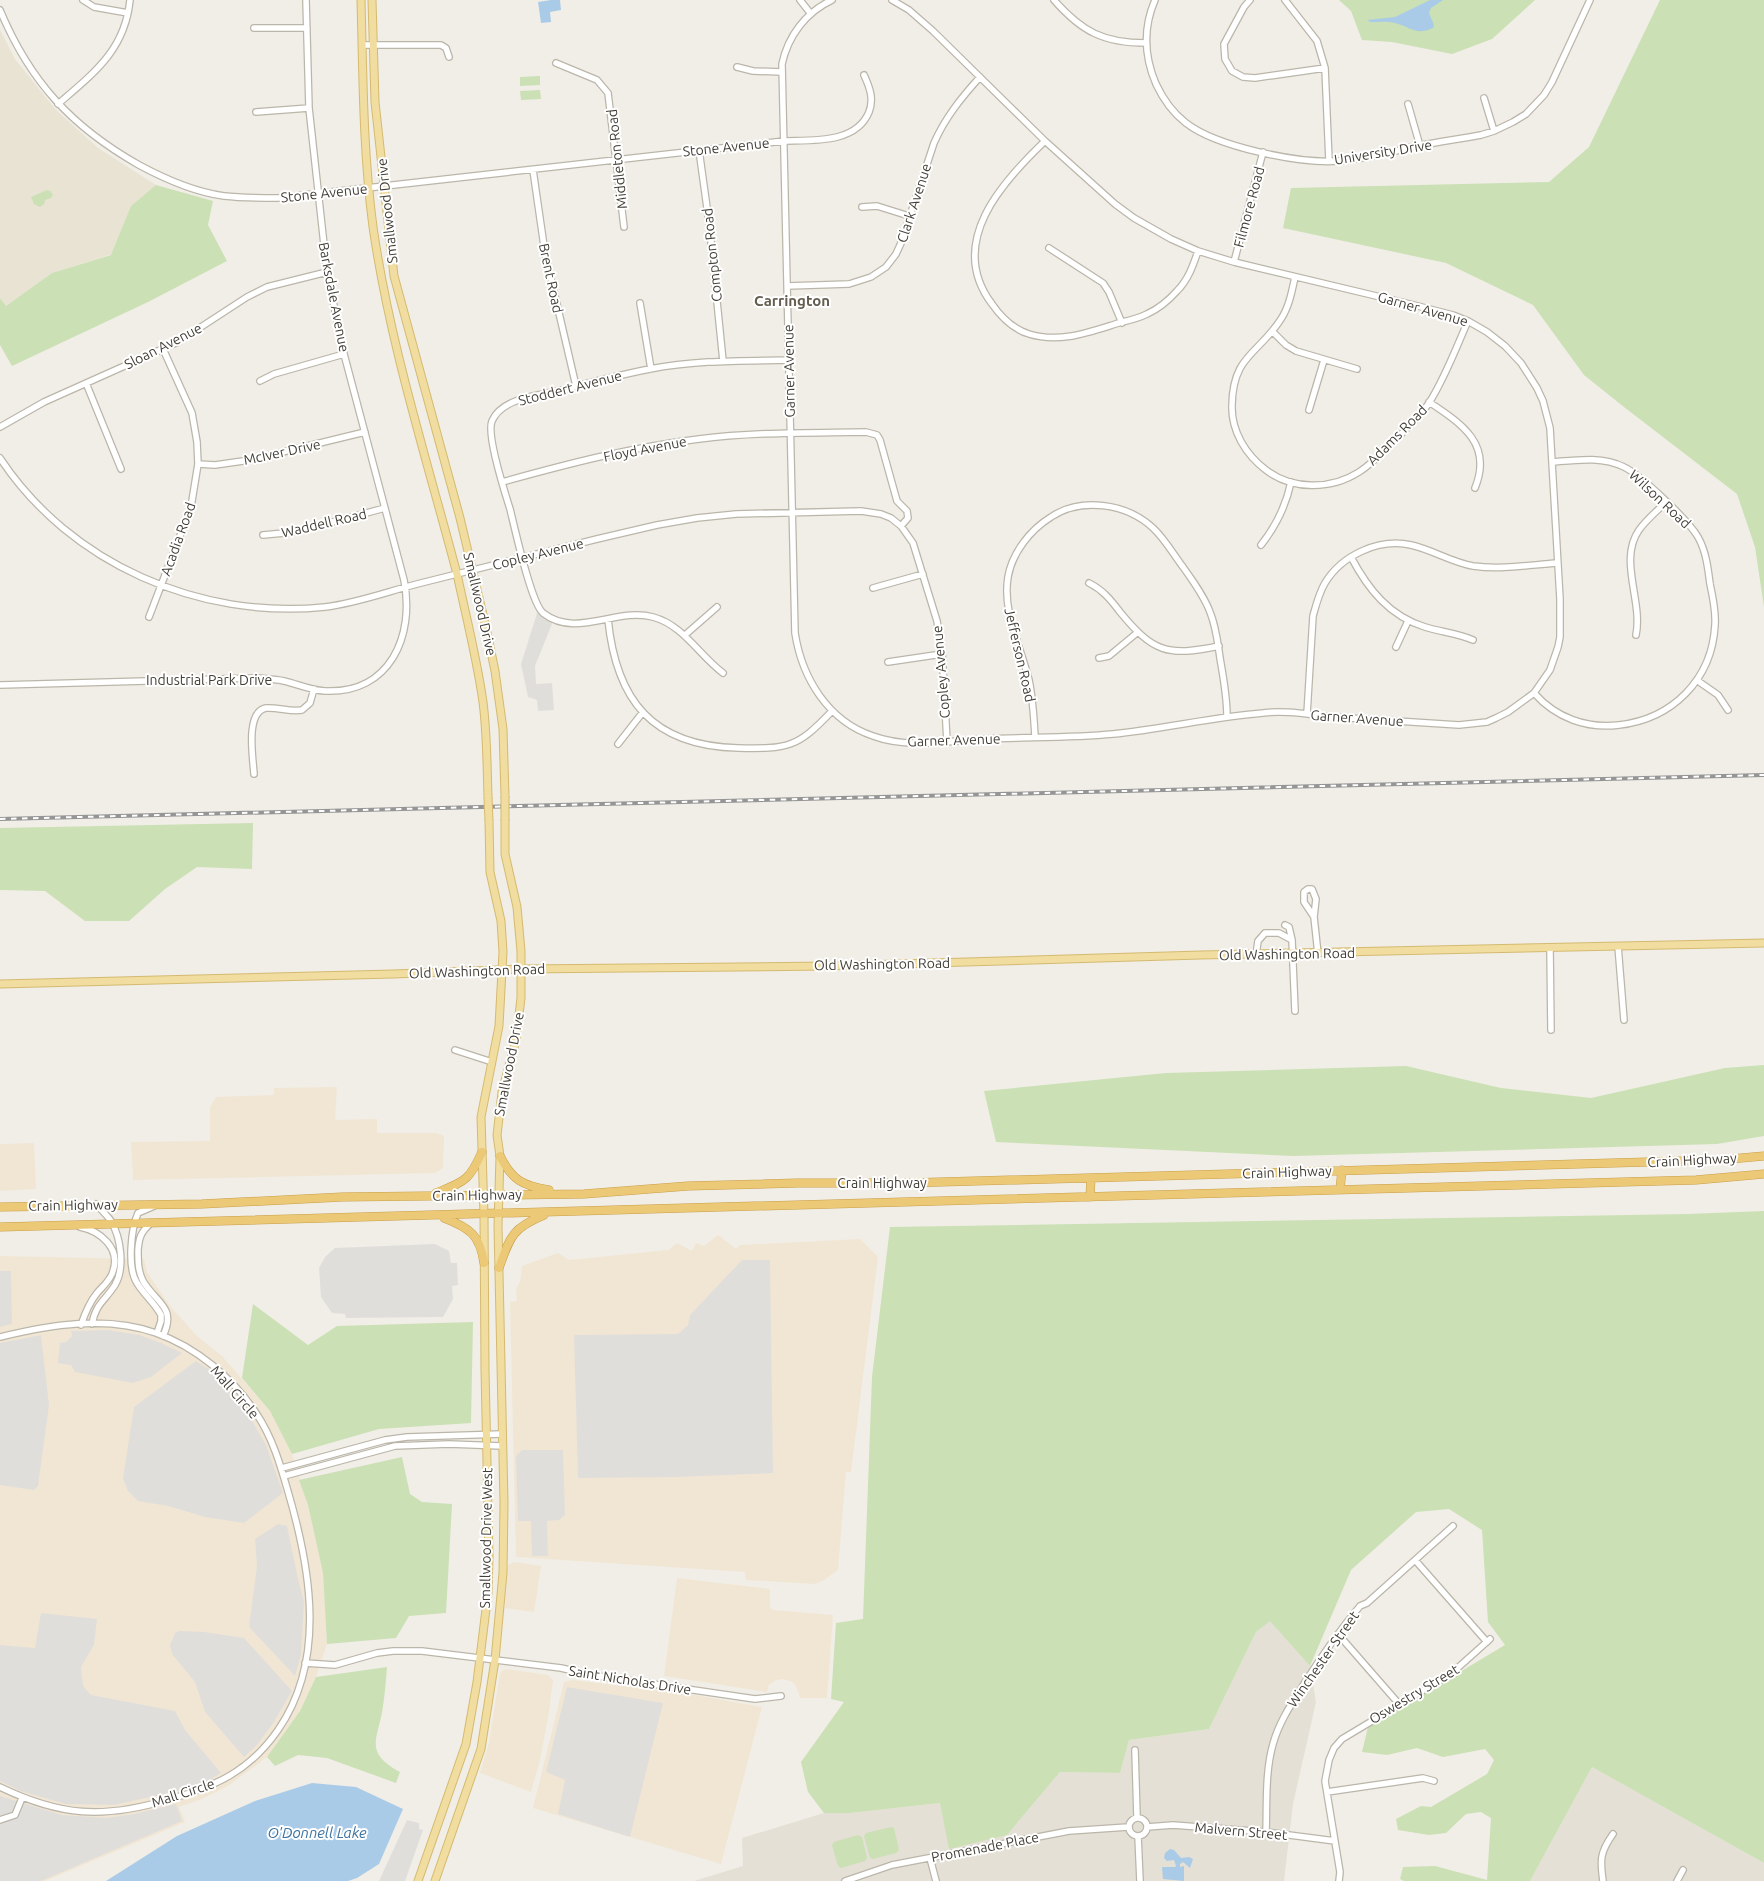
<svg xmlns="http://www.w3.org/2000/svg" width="1764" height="1881" viewBox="0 0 1764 1881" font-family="Ubuntu,sans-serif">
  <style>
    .residential { fill: #e4e0d5 }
    .commercial { fill: #f1e6d4 }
    .education { fill: #e8e3d2 }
    .green { fill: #cbe0b4 }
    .parking { fill: #e0dedb }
    .water { fill: #aacbe7 }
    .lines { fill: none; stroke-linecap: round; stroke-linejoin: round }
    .minor-casing { stroke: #bbb6aa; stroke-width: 8 }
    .major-casing { stroke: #d4ba71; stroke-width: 9 }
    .highway-casing { stroke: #c99f48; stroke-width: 9 }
    .minor { stroke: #fff; stroke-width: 5.5 }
    .major { stroke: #f1dd9f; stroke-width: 7 }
    .highway { stroke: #ecc977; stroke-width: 8 }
    .rail-casing { stroke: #959595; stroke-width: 4 }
    .rail { stroke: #fff; stroke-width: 2; stroke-dasharray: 5.5; stroke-linecap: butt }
    .major-bridge-casing { stroke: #d4ba71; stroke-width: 9; stroke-linecap: butt }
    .major-bridge { stroke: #f1dd9f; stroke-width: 7 }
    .labels { text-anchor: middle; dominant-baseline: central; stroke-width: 4; stroke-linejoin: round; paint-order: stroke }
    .street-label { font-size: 14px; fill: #433f37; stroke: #fff }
    .neighbourhood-label { font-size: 15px; font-weight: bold; fill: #645d4f; stroke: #fff }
    .water-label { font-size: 15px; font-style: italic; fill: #3d73a1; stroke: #fff }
  </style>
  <rect width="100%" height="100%" fill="#f1eee7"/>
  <path class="residential" d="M1270 1620 1310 1666 1316 1702 1293 1804 1284 1881H694L743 1866 742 1838 824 1813H850L940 1803 1007 1835 1060 1772 1120 1773 1129 1740 1209 1729 1256 1632Z
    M1592 1767 1764 1863V1881H1530Z"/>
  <path class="commercial" d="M337 1087 335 1120 377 1119V1133H437L444 1136 443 1168 435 1173 133 1180 131 1142 210 1141V1107L216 1097 274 1095V1088Z
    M34 1143 36 1189 0 1191V1144Z
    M718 1235 736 1249 740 1245 860 1239 878 1257 851 1472H846L838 1570 824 1580 815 1584 746 1580 745 1572 516 1557 510 1302 517 1301 516 1289 520 1282 522 1266 558 1253 569 1260 668 1250 677 1243 692 1251 696 1243 704 1246Z
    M0 1256 144 1259 147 1272 170 1306 197 1336 222 1356 270 1411 292 1454 308 1505 323 1573 327 1644 316 1677 300 1711 267 1757 228 1786 202 1799 179 1807 185 1822 45 1881H0Z
    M514 1562 541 1566 534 1612 505 1608 508 1565Z
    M677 1578 770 1589V1607L773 1610 833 1615 827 1698H800L797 1688 793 1682 783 1679 776 1680 769 1685 767 1692 664 1676Z
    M507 1669 548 1675 553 1680 549 1712 540 1760 531 1792 480 1773 489 1743 500 1673 503 1670Z
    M573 1680 683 1693 762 1707 721 1864 533 1808 564 1682Z"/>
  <path class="education" d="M0 30 15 59 55 109 98 148 156 185 131 206 112 254 52 273 6 306 0 298Z"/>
  <path class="green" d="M1339 0H1535L1492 39 1452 54 1392 42 1362 40 1351 11Z
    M1660 0H1764V607L1755 547 1737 494 1624 407 1584 375 1533 305 1446 263 1283 228 1291 188 1549 182 1589 147Z
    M540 76V85L520 86V77Z
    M540 90 541 99 521 100 520 91Z
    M156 185 213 201 208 225 227 261 148 302 12 366 0 345V298L6 306 52 273 111 255 131 206Z
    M47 190 50 191 53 195 51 198 45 200 44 204 40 207 34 204 31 197Z
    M253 823 252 869 197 867 165 889 129 921H85L45 891 0 890V828Z
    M1764 1065V1136L1717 1144 1293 1156 996 1142 984 1091 1166 1073 1406 1066 1501 1088 1591 1098 1725 1068Z
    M1764 1211V1863L1592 1767 1530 1881H1404L1400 1879 1403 1867 1435 1866 1487 1880 1491 1818 1481 1812 1466 1814 1446 1833 1429 1835 1398 1830 1396 1819 1421 1806 1431 1807 1487 1774 1494 1760 1485 1749 1443 1757 1417 1748 1387 1755 1362 1752 1368 1727 1505 1645 1488 1622 1482 1530 1449 1509 1416 1512 1351 1570 1310 1666 1270 1621 1256 1632 1209 1729 1129 1740 1120 1773 1060 1772 1007 1835 949 1849 940 1803 850 1813H824L808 1792 801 1762 844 1702 831 1699 836 1623 863 1619 872 1377 890 1227 1688 1214Z
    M253 1304 308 1345 337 1326 473 1322 471 1423 379 1429 292 1454 270 1411 242 1378Z
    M402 1457 410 1494 422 1502 452 1504 446 1613 409 1616 396 1638 327 1644 323 1573 308 1505 299 1480Z
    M387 1667C386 1680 385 1693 383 1706 379 1738 362 1751 400 1772L396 1783 327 1758 298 1755 275 1766 267 1757 300 1711 316 1677Z
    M891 1827 894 1828 899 1850 896 1853 873 1859 870 1858 864 1836 866 1833Z
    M858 1835 862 1837 867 1858 865 1861 841 1868 838 1866 832 1845 834 1842Z"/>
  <path class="parking" d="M539 607 554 619 535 666 536 684 552 683 554 710 538 711 537 700 528 697 521 664Z
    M435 1244 449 1251 451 1263H457L458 1285 452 1286 453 1299 443 1317 346 1318 345 1314 332 1313 321 1297 319 1268 325 1257 335 1248Z
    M742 1260H770L773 1473 679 1477 578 1478 574 1335 678 1334 688 1325 690 1315Z
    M0 1271H11L12 1324 0 1327Z
    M108 1330 139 1335 161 1343 182 1353 151 1377 133 1383 75 1372 71 1365 58 1363 60 1343 66 1342 72 1336 71 1331Z
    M41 1335 49 1405 38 1486 34 1490 0 1485V1343Z
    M196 1361 210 1370 243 1405 266 1445 283 1493 244 1523 205 1517 168 1506 138 1501 128 1491 123 1478 134 1407Z
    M522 1450H563L565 1515 559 1520 547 1521 548 1556H532L531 1521H518L516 1456Z
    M278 1524 287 1526 299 1583 304 1602 301 1655 295 1676 249 1627 257 1566 255 1539Z
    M41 1613 97 1619 94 1645 81 1667 83 1686 91 1695 175 1711 185 1730 221 1773 200 1786 114 1805 66 1804 20 1791 0 1781V1645L35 1648Z
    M180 1631 204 1632 244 1638 292 1691 274 1722 257 1745 244 1757 205 1712 195 1682 172 1654 170 1645 175 1633Z
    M567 1687 663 1703 630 1837 558 1814 565 1780 546 1772Z
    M0 1796 62 1815 106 1818 134 1814 176 1804 182 1821 41 1881H0Z
    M407 1820 419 1823V1829L423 1830 405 1881H379Z"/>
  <path class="water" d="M551 0H560L561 10 550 12 551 22 541 23 538 2Z
    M1430 0H1443L1431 8 1429 13 1434 25 1433 28C1415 36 1411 27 1395 23 1388 21 1378 22 1370 22L1367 20 1395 17Z
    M312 1783 356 1787 403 1809 379 1864 357 1878 348 1881H106L177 1836 255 1801Z
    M1170 1849 1174 1850 1181 1858 1189 1857 1193 1859 1190 1868 1183 1862 1180 1864V1867L1184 1866V1881L1163 1879 1162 1867H1175L1176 1866 1174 1860 1167 1861 1164 1858 1165 1853Z"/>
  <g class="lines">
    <defs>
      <path id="minor" d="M83 0 94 7 128 13
        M800 0 811 14
        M832 0C806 12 788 36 782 64L795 633C802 678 828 721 873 736 908 749 949 741 985 739 1028 737 1071 738 1113 734 1163 729 1213 717 1263 713 1287 710 1310 715 1334 717 1376 720 1417 722 1459 725L1487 722 1496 718 1508 712 1534 693 1550 670 1558 647 1560 637V599L1550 428 1543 401 1537 388 1521 363 1505 346 1487 332 1468 321 1453 315 1414 305 1234 262 1198 251 1171 239 1134 218 1115 204 1045 141 933 31 909 10 892 0
        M1054 0C1082 32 1104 43 1146 43
        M1155 0C1143 28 1144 56 1156 84 1163 99 1173 113 1186 123 1217 147 1300 164 1339 161 1365 159 1391 152 1417 146 1438 142 1459 139 1481 135L1494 131 1513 122 1526 114 1544 95 1552 82 1590 0
        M1250 0 1244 7 1224 44 1225 59 1232 71 1243 77 1255 78 1325 68 1317 41 1285 0
        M0 10C30 82 72 127 139 165 165 179 194 192 224 196 242 198 260 198 278 198L784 141C812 140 856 144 869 112 874 99 870 88 864 75
        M254 28H307
        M362 45H441L446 48 449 57
        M556 63 597 80 608 93 624 227
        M737 67 753 71 782 72
        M1325 68 1329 161
        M1484 98 1494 131
        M58 104C94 73 125 50 130 0
        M1408 104 1420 146
        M256 112 309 108
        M1045 141C1002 182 946 243 992 304 1001 317 1013 329 1029 334 1061 344 1092 331 1122 322 1131 320 1139 318 1147 314 1158 309 1169 300 1177 291 1188 280 1193 266 1198 251
        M699 150 709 222 723 361
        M533 170 545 253 576 386
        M862 207 877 206 909 216
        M1049 248 1103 283 1109 292 1122 323
        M1234 262 1263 152
        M1295 277C1292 291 1289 307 1281 319 1258 355 1233 355 1232 405 1231 431 1246 455 1266 470 1292 490 1331 490 1359 472 1372 464 1382 452 1393 442 1406 429 1419 418 1429 403 1445 378 1456 348 1468 321
        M787 286 849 284 871 277 886 267 896 254 901 243 934 143C945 118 961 98 980 77
        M640 303 651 369
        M1272 331 1286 345 1296 351 1357 369
        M260 381 274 374 344 354
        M86 383 121 469
        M1429 402C1462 424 1493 444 1475 488
        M1309 410 1324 360
        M0 427 44 402 178 342 247 297 267 287 327 272
        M0 458C70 564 200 620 325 607 357 603 386 592 417 584 477 569 537 554 597 539L657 525 697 518 736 514 861 511 881 514 891 518 901 526 913 543 937 621 942 650 947 742
        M198 464 215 465 250 460 365 432
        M502 482C567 464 632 447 699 439 754 432 811 433 866 432L877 435 880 440 897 501 907 511 908 518 901 526
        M263 535 295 532 385 508
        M1261 545C1276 526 1286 506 1291 482
        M1351 557C1368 589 1389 616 1425 627 1441 632 1457 633 1473 640
        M1089 583C1103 590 1111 600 1120 612 1153 652 1167 657 1219 646
        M873 588 923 574
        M149 617 191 507 198 464 197 442 192 413 163 349
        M608 619C616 700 652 746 738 748 788 749 797 748 832 711
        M685 635 717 607
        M1636 635C1643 601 1618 560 1639 530 1646 520 1657 511 1666 502
        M1396 647 1408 621
        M1099 658 1109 656 1138 632
        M888 662 942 654
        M723 673C699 655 683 625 653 617 617 607 576 639 543 613 531 603 515 529 510 509 505 493 486 435 492 421 502 398 537 396 558 391 588 383 619 375 650 369 696 360 743 361 789 360
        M1698 681 1718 695 1728 710
        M0 685 257 678C266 679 275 679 284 681 297 684 310 690 325 691 390 694 415 636 404 580L344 354 327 272 309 108 306 0
        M1534 693C1556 718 1587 729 1619 725 1672 719 1712 680 1715 625 1716 611 1713 598 1710 584 1708 568 1706 551 1698 537 1688 520 1641 475 1624 467 1602 456 1576 460 1553 462
        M1307 714 1313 616C1316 605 1319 593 1325 583 1342 555 1379 538 1411 545 1433 550 1451 562 1473 566 1501 570 1529 565 1557 563
        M1035 737C1034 718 1033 699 1029 680 1021 647 1002 612 1008 577 1012 553 1030 530 1051 517 1081 497 1126 503 1153 528 1165 539 1173 554 1183 567 1193 581 1204 596 1210 612 1217 629 1218 647 1221 664 1224 681 1227 699 1227 717
        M618 744 643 712
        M254 774C253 758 245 712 266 708 278 707 290 712 302 710L310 703 314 689
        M1308 889H1312L1316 899 1314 917 1304 902V892Z
        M1314 917 1318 954
        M1285 925 1289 927 1292 940
        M1618 946 1624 1020
        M1550 948 1551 1030
        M1256 955 1258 941 1265 933H1279L1292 940 1295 1011
        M455 1050 492 1062
        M154 1206 138 1213C131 1229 127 1268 137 1283 144 1295 155 1303 161 1315V1321L157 1333
        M151 1223C141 1232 139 1237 138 1250 138 1261 138 1271 143 1281 156 1303 177 1307 163 1336
        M80 1227C100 1231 121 1248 113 1271 111 1280 103 1286 97 1293 89 1303 85 1313 81 1325
        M92 1324C96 1303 105 1301 115 1285 125 1268 121 1238 111 1221 107 1215 101 1210 96 1204
        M0 1337C50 1325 106 1315 156 1333 196 1347 233 1378 256 1413 273 1438 281 1467 289 1495 311 1571 326 1661 278 1730 249 1772 214 1787 167 1800 103 1819 60 1816 0 1787
        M282 1468 385 1440 407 1437 502 1434
        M284 1476 395 1446 449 1444 502 1446
        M1415 1560 1487 1642
        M1338 1634 1399 1704
        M305 1663 335 1665 377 1653 393 1651H422L561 1668 591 1675 755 1699 781 1696
        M1135 1750 1137 1817
        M1327 1792 1423 1778 1434 1781
        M1129 1827a9 9 0 1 1 18 0a9 9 0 1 1-18 0Z
        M0 1820 15 1815 22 1798
        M1147 1827 1173 1825 1266 1832 1335 1841
        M1266 1832C1267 1804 1265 1772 1273 1744 1279 1722 1292 1703 1304 1684 1321 1657 1339 1631 1360 1606L1367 1603 1453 1526
        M1138 1836 1140 1881
        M930 1858 936 1881
        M845 1881 892 1865 1069 1831 1128 1827
        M1339 1881 1340 1872 1325 1781 1329 1760 1334 1748 1342 1739 1452 1673 1490 1639
        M1603 1881C1600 1860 1600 1852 1613 1834
        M1677 1881 1683 1870"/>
      <path id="major" d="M361 0C363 76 363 152 373 227 390 345 427 460 457 574 466 616 477 659 483 702 487 733 487 765 488 797
        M372 0 375 102 394 276 460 518 485 623 495 671 503 729 505 796
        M0 984 393 974 521 969 828 966 1201 955 1764 943
        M418 1881 466 1744 477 1682 488 1593 489 1557 485 1369 484 1215 481 1117 499 1026 503 952 501 921 490 872 489 821
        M435 1881 481 1749 495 1660 503 1573 504 1503 498 1226 500 1156 497 1135 502 1092 516 1040 521 998V951L517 907 505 854V821"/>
      <path id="highway" d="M500 1156C512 1180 523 1186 549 1190
        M1340 1189 1342 1170
        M436 1193C465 1181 469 1181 482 1152
        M1090 1197 1091 1178
        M0 1207 202 1204 342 1197 584 1194 688 1186 798 1183H906L1719 1160 1764 1156
        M444 1218C470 1228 480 1235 484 1263
        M0 1227 1696 1180 1764 1174
        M499 1268C510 1237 512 1228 544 1215"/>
    </defs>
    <use href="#minor" class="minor-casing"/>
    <use href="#major" class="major-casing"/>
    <use href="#highway" class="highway-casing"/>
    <use href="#minor" class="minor"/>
    <use href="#major" class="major"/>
    <use href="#highway" class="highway"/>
    <defs>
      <path id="rail" d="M0 819 1764 775"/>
    </defs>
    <use href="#rail" class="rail-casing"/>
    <use href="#rail" class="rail"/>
    <defs>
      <path id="major-bridge" d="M505 796V821
        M488 797 489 821"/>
    </defs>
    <use href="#major-bridge" class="major-bridge-casing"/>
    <use href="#major-bridge" class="major-bridge"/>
  </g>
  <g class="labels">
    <g class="street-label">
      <text transform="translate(726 147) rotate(-6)">Stone Avenue</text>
      <text transform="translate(1383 152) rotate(-9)">University Drive</text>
      <text transform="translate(617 159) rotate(-96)">Middleton Road</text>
      <text transform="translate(324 193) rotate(-6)">Stone Avenue</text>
      <text transform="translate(914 203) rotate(-72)">Clark Avenue</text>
      <text transform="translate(1249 207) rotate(-75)">Filmore Road</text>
      <text transform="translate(387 211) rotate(-96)">Smallwood Drive</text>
      <text transform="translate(712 255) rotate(-96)">Compton Road</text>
      <text transform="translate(551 278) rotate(78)">Brent Road</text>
      <text transform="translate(334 297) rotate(79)">Barksdale Avenue</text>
      <text transform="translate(1423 309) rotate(16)">Garner Avenue</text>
      <text transform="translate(163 346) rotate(-27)">Sloan Avenue</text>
      <text transform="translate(789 371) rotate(-91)">Garner Avenue</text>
      <text transform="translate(570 388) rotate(-14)">Stoddert Avenue</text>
      <text transform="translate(1397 435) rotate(-45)">Adams Road</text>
      <text transform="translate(645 449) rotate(-11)">Floyd Avenue</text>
      <text transform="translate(282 452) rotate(-12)">McIver Drive</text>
      <text transform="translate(1660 499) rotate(43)">Wilson Road</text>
      <text transform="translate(324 523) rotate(-13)">Waddell Road</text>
      <text transform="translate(178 539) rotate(-70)">Acadia Road</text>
      <text transform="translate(538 554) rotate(-14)">Copley Avenue</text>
      <text transform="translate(480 604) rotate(77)">Smallwood Drive</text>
      <text transform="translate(1020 655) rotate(77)">Jefferson Road</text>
      <text transform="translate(941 672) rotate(-95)">Copley Avenue</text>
      <text x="209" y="680">Industrial Park Drive</text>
      <text transform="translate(1357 718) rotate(4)">Garner Avenue</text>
      <text transform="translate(954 740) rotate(-2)">Garner Avenue</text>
      <text transform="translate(1287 954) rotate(-1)">Old Washington Road</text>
      <text transform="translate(882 964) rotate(-1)">Old Washington Road</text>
      <text transform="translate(477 971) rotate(-2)">Old Washington Road</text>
      <text transform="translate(509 1064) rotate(-79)">Smallwood Drive</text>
      <text transform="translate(1692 1160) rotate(-3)">Crain Highway</text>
      <text transform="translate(1287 1172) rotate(-2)">Crain Highway</text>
      <text x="882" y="1183">Crain Highway</text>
      <text transform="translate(477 1195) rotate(-1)">Crain Highway</text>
      <text transform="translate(73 1205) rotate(-1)">Crain Highway</text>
      <text transform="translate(235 1392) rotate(49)">Mall Circle</text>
      <text transform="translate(486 1538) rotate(-89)">Smallwood Drive West</text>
      <text transform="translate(1323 1659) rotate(-55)">Winchester Street</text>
      <text transform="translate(630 1680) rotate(9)">Saint Nicholas Drive</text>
      <text transform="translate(1414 1694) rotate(-31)">Oswestry Street</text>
      <text transform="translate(183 1793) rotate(-18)">Mall Circle</text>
      <text transform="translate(1241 1831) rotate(5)">Malvern Street</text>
      <text transform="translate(985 1847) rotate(-11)">Promenade Place</text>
    </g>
    <g class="neighbourhood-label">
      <text x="792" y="300">Carrington</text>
    </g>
    <g class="water-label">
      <text x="317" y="1832">O'Donnell Lake</text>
    </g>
  </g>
</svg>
